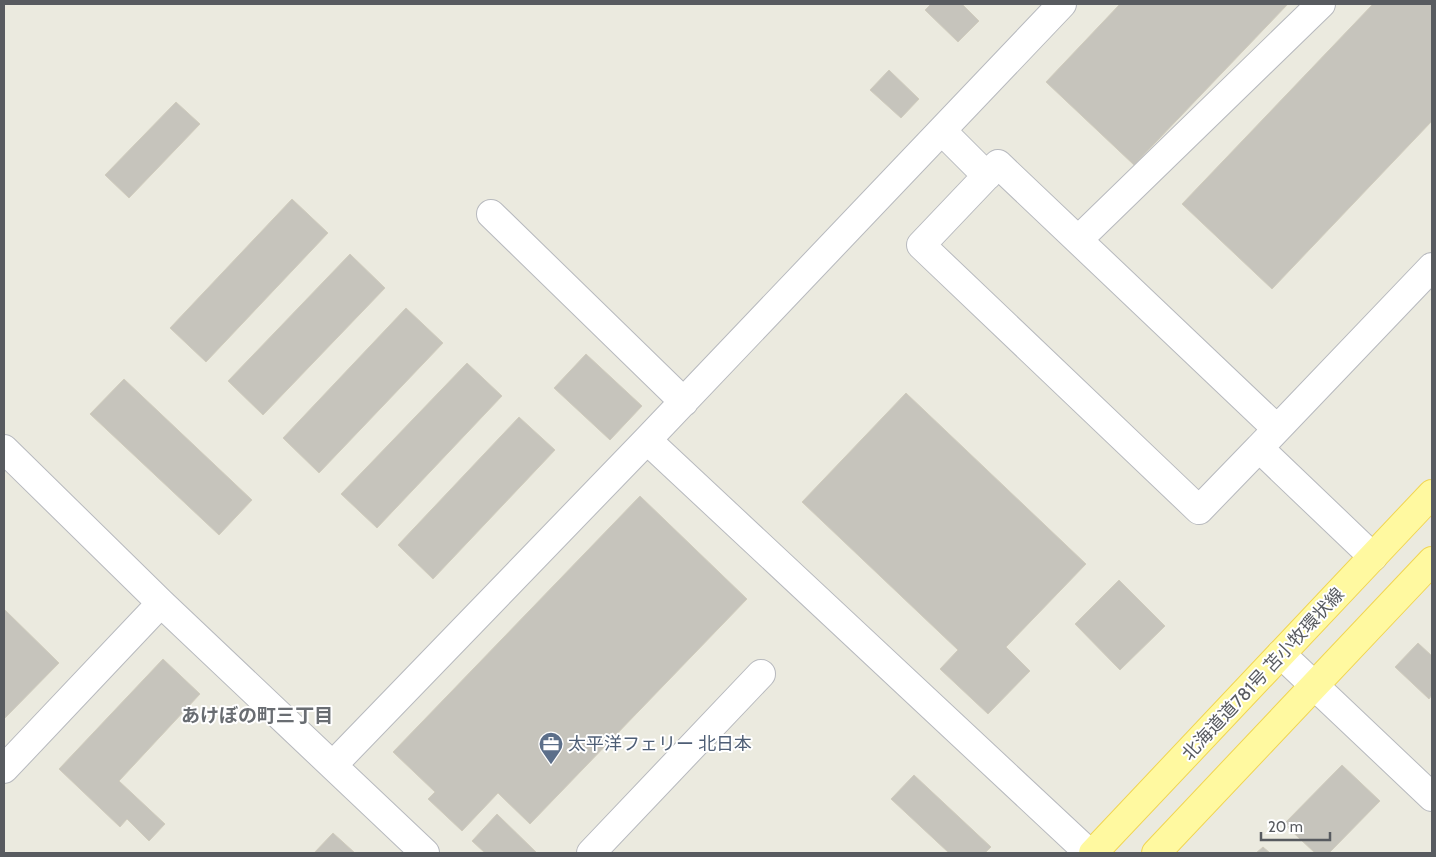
<svg xmlns="http://www.w3.org/2000/svg" width="1436" height="857" viewBox="0 0 1436 857" font-family="Cabin,'Noto Sans JP',sans-serif">
  <style>
    .building { fill: #c6c4bc; stroke: #d0ccbd }
    .lines { fill: none; stroke-linecap: round; stroke-linejoin: round }
    .minor-casing { stroke: #b7b9be; stroke-width: 30 }
    .major-casing { stroke: #f1d552; stroke-width: 30 }
    .minor { stroke: #fff; stroke-width: 28 }
    .major { stroke: #fff9a0; stroke-width: 28 }
    .labels { text-anchor: middle; dominant-baseline: central; stroke-width: 4; stroke-linejoin: round; paint-order: stroke }
    .street-label { font-size: 18px; fill: #585b60; stroke: #fff }
    .service-label { font-size: 18px; fill: #4e5e75; stroke: #fff; text-anchor: start }
    .neighbourhood-label { font-size: 19px; font-weight: bold; fill: #696d72; stroke: #fff }
  </style>
  <rect width="100%" height="100%" fill="#ebeadf"/>
  <path class="building" d="M931 4H962L979 21 958 42 925 10Z
    M1120 4H1288L1134 165 1046 82Z
    M1373 4H1432V121L1272 289 1182 204Z
    M889 70 919 99 901 118 870 90Z
    M176 102 200 124 129 198 105 175Z
    M292 199 328 233 206 362 170 328Z
    M350 254 385 288 263 415 228 381Z
    M406 308 443 343 319 473 283 438Z
    M586 354 642 406 610 440 554 388Z
    M467 363 502 396 377 528 341 494Z
    M124 379 252 500 219 535 90 414Z
    M906 393 1086 564 1006 647 1030 671 988 714 940 669 958 650 802 502Z
    M519 417 555 450 433 579 398 545Z
    M640 496 747 599 530 824 498 793 462 831 428 799 435 792 393 752Z
    M1119 580 1165 626 1120 670 1075 624Z
    M4 609 59 663 4 719Z
    M1418 643 1432 656V695L1429 699 1395 667Z
    M163 659 200 694 119 781 165 824 149 841 127 819 120 827 59 769Z
    M1342 765 1380 801 1329 853H1315L1284 824Z
    M914 775 991 847 985 853H949L891 799Z
    M497 814 537 853H485L472 841Z
    M333 833 355 853H314Z
    M1263 847 1270 853H1256Z"/>
  <g class="lines">
    <defs>
      <path id="minor" d="M942 131 987 176
        M491 214 684 402
        M1078 240 1321 4
        M647 440 1089 853
        M1259 448 1199 510 921 245 998 164 1277 429
        M4 449 161 603 425 853
        M1373 557 1259 448 1432 267
        M1281 654 1432 797
        M333 765 647 440 1062 4
        M4 769 161 603
        M591 853 761 674"/>
      <path id="major" d="M1093 853 1432 494
        M1156 853 1432 561"/>
    </defs>
    <use href="#minor" class="minor-casing"/>
    <use href="#major" class="major-casing"/>
    <use href="#minor" class="minor"/>
    <use href="#major" class="major"/>
  </g>
  <defs>
    <symbol id="office-pin" viewBox="-11 -11 22 30"><path d="M0 17L-7.5 6A9.5 9.5 0 1 1 7.5 6Z" fill="#5c6f8a" stroke="#fff"/><path d="M-6-3h4V-5.5h4V-3h4V5H-6ZM-1-4.5V-3h2v-1.5ZM-6 0V1H6V0Z" fill="#fff"/></symbol>
  </defs>
  <g fill-rule="evenodd">
    <use href="#office-pin" x="537" y="730" width="28" height="38"/>
  </g>
  <g class="labels">
    <g class="street-label">
      <text transform="translate(1263 674) rotate(-47)">北海道道781号 苫小牧環状線</text>
    </g>
    <g class="service-label">
      <text x="568" y="744">太平洋フェリー 北日本</text>
    </g>
    <g class="neighbourhood-label">
      <text x="257" y="715">あけぼの町三丁目</text>
    </g>
  </g>
  <rect width="1436" height="857" fill="none" stroke="#585b60" stroke-width="10"/>
  <path d="M1261 832v8h69v-8" fill="none" stroke="#585b60" stroke-width="2.5"/>
  <text x="1268" y="832" font-size="15" fill="#585b60" stroke="#ffffff" stroke-width="4" paint-order="stroke">20 m</text>
</svg>
